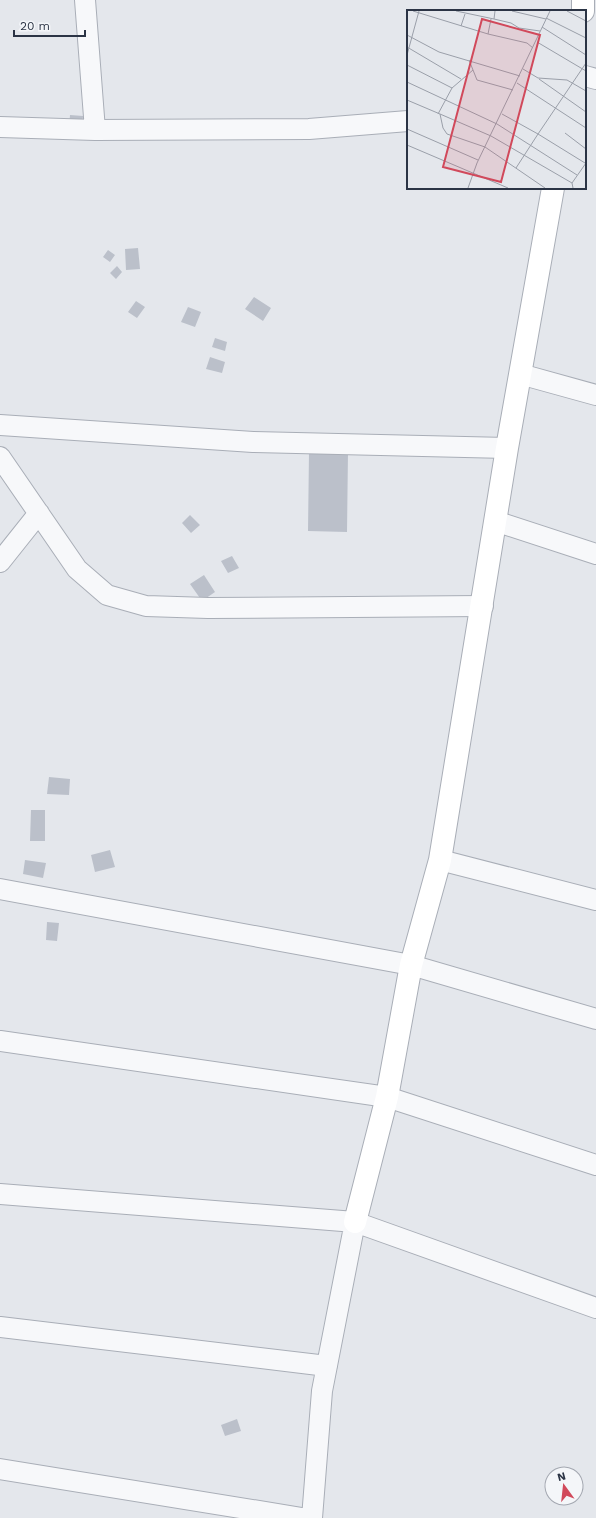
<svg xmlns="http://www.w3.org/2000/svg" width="596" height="1518" viewBox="0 0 596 1518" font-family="'Work Sans',sans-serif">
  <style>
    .building { fill: #bbc0ca }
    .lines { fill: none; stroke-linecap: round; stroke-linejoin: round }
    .street-casing { stroke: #a9aeb7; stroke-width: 22 }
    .secondary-casing { stroke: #a9aeb7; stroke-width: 24 }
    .street { stroke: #f7f8fa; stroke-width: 20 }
    .secondary { stroke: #fff; stroke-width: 22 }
    .inset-road { fill: none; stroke: #9a9fa9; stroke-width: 1 }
    .view { fill: #d1495b; fill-opacity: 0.15; stroke: #d1495b; stroke-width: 2 }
    .inset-edge { fill: none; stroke: #2b3445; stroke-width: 2 }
  </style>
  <rect width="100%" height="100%" fill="#e4e7ec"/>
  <path class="building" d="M70 115 83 116 82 128 69 127Z
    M138 248 140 269 126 270 125 249Z
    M108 250 115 255 110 262 103 257Z
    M117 266 122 272 116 279 110 273Z
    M254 297 271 308 263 321 245 309Z
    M136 301 145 307 137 318 128 312Z
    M188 307 201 312 195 327 181 322Z
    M215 338 227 342 225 351 212 347Z
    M210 357 225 362 222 373 206 369Z
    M309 452H348L347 532 308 531Z
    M190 515 200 525 191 533 182 523Z
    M232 556 239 568 228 573 221 561Z
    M204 575 215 592 202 601 190 584Z
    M49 777 70 779 69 795 47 794Z
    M31 810H45V841H30Z
    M110 850 115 867 95 872 91 855Z
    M25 860 46 863 43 878 23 874Z
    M47 922 59 923 57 941 46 940Z
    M237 1419 241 1431 225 1436 221 1425Z"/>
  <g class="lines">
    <defs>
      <path id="street" d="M85 0 95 130
        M585 76 596 79
        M0 127 95 130 309 129 408 121
        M520 374 596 395
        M0 425 253 442 507 448
        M0 457 77 569 107 595 146 606 208 608 483 606
        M495 521 596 554
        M0 562 39 513
        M440 860 596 900
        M0 889 411 965 596 1019
        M0 1041 387 1097 596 1165
        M0 1194 355 1222 596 1308
        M0 1327 327 1366
        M0 1469 302 1518
        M312 1518 322 1391 355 1222"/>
      <path id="secondary" d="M583 0V11
        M355 1222 387 1097 411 965 440 860 507 448 553 188"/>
    </defs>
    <use href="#street" class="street-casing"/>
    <use href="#secondary" class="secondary-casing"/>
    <use href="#street" class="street"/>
    <use href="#secondary" class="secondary"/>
  </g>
  <g transform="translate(407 10)">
    <rect width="179" height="179" fill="#e4e7ec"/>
    <path class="inset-road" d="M6 1 81 24 120 33 126 38M49 1 87 9M88 1 87 9 104 13 112 18 133 21M105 1 139 9M160 1 179 11M139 8 179 28M54 16 58 4M135 17 179 45M81 24 84 9M0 25 32 42 113 66M130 32 179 61M0 37 54 69M0 45 12 1M62 50 70 70 106 80M0 55 45 78M116 59 131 68 160 70 179 81M132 69 179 102M0 72 90 114 170 165M110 73 179 118M0 90 33 104 36 118 40 124 78 137 138 178M31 104 45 78 66 60M33 104 84 126 165 173M95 104 131 124 179 53M0 119 71 150M158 123 179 139M0 135 101 178M109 158 131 124 178 153M61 178 70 153 143 1M166 178 165 173 179 153"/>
    <path class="view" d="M75 9 133 25 94 172 36 157Z"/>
    <rect width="179" height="179" class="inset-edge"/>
  </g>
  <g transform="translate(564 1486) rotate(345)"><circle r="19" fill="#f4f6f9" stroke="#a4a8b1"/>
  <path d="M0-3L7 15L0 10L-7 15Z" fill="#d1495b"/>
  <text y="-6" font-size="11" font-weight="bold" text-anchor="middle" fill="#2b3445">N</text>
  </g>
  <path d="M14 30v6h71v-6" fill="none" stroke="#2b3445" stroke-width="2"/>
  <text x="20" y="30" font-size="12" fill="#2b3445" stroke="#f4f6f9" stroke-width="3" paint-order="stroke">20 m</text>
</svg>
